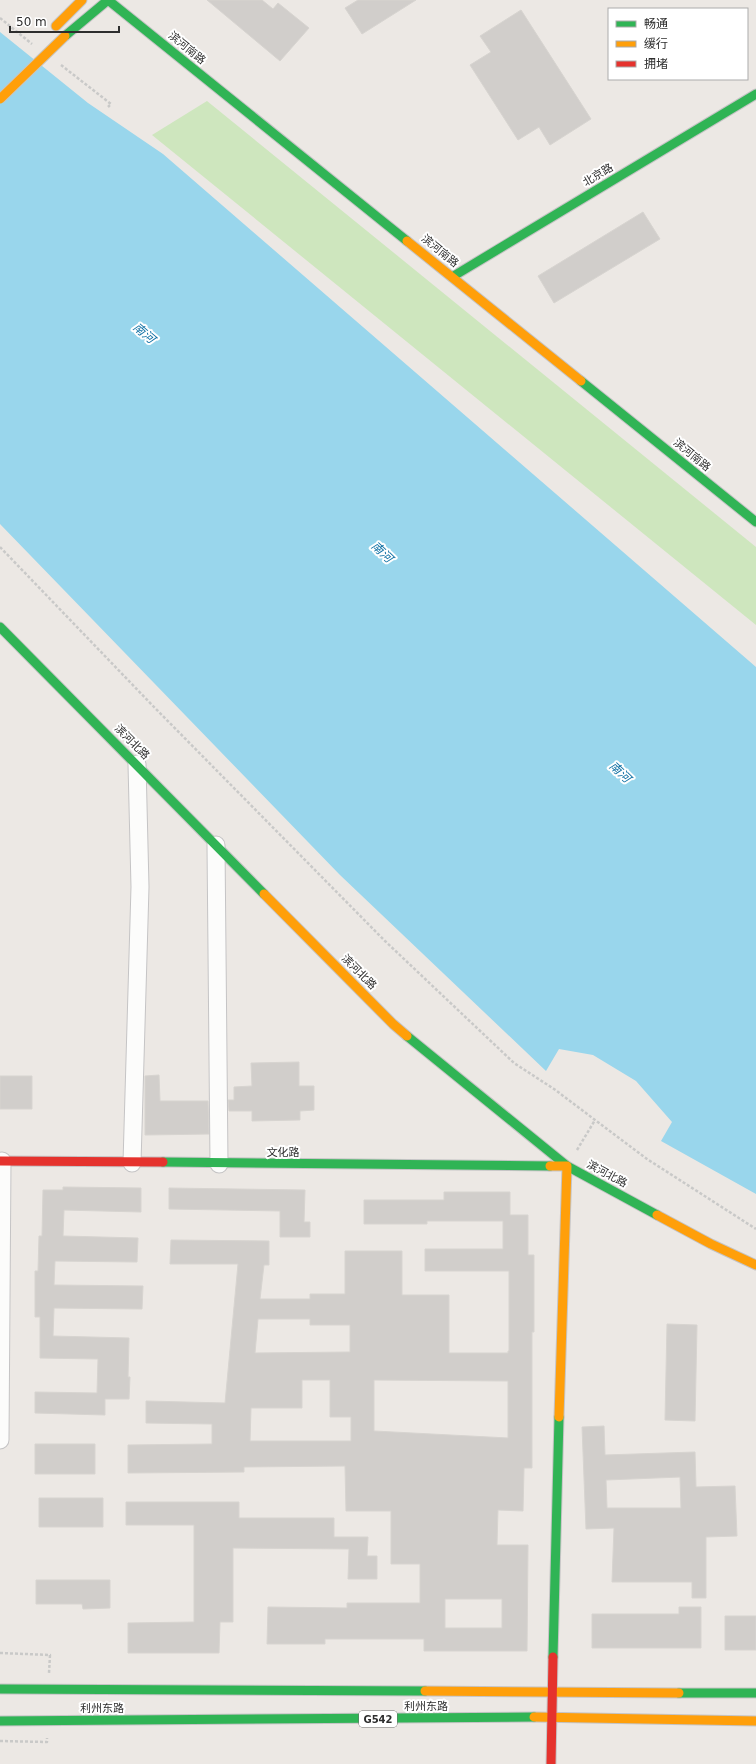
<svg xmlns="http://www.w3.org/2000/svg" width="756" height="1764" viewBox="0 0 756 1764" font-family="'DejaVu Sans','Noto Sans SC',sans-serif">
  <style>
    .green { fill: #cee6be }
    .water { fill: #99d6ec }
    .building { fill: #d1cecb; stroke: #d7d4d0; fill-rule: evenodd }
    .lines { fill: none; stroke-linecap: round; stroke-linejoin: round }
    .street-casing { stroke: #c5c4c5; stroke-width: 19 }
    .fast-casing { stroke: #c5c4c5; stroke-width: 11 }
    .slow-casing { stroke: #c5c4c5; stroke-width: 11 }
    .jam-casing { stroke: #c5c4c5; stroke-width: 11 }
    .path { stroke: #c9c9c8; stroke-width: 2.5; stroke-dasharray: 3 2; stroke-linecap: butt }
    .street { stroke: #fcfcfb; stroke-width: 17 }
    .fast { stroke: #30b455; stroke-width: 9 }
    .slow { stroke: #ff9f0a; stroke-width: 9 }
    .jam { stroke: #e5322d; stroke-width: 9 }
    .slow-bridge-casing { stroke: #c6c5c4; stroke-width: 11; stroke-linecap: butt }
    .slow-bridge { stroke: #ff9f0a; stroke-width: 9 }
    .labels { text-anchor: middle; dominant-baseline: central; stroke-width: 4; stroke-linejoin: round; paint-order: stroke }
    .shield { fill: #fff; stroke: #6d6d6d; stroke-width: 1 }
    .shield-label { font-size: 10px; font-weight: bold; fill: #2e2e2e }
    .street-label { font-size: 11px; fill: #2e2e2e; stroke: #fff }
    .water-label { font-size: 12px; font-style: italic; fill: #0d6fa3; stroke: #fff }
  </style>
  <rect width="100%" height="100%" fill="#ece8e4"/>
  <path class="green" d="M207 101 756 547V625L152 135Z"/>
  <path class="water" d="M0 32 88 103 163 154 756 667V1194L661 1141 672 1122 636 1081 593 1055 559 1049 546 1071 340 875 0 524Z"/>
  <path class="building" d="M207 0H262L273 9 278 3 309 28 280 61Z
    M358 0H416L362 34 345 8Z
    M521 10 591 119 550 145 539 127 518 140 470 65 491 52 480 36Z
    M643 212 660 239 554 303 538 276Z
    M299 1062V1086H314V1110L300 1111V1120L252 1121V1111H229L228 1100H234V1087L252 1086 251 1063Z
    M159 1075 160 1101H208L209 1134 145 1135V1076Z
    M0 1076H32V1109H0Z
    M63 1187 141 1188V1212L64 1210 63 1236 138 1238 137 1262 55 1261 54 1285 143 1286 142 1309 54 1308 53 1336 129 1338 128 1377H130L129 1399H105V1415L35 1413V1392L97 1393 98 1359 40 1358V1317H35V1271H38L39 1236H42L43 1190H63Z
    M169 1188 305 1190 304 1222H310V1237H280V1211L169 1209Z
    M444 1192H510V1215H528V1255H534V1332H532V1468H524L523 1511 498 1510 497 1545H528L527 1651H424V1639H325V1644H267L268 1607 347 1608V1603H420V1564H391V1511H346L345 1466 244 1467V1472L128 1473V1445L212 1444V1424L146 1423V1401L225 1403 238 1264H170L171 1240 269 1241V1265H264L260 1299H310V1294H345V1251H402V1295H449V1353H508V1351H509V1271H425V1249H503V1221H427V1224H364V1200H444ZM258 1319H310V1325H350V1352L255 1353ZM302 1380H330V1417H351V1441H250L251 1408H302ZM374 1380 508 1381V1438L374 1431ZM445 1599H502V1628H445Z
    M667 1324 697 1325 695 1421 665 1420Z
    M604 1426 605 1455 695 1452 696 1487 735 1486 737 1536 706 1537V1598H692V1582H612L614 1528 586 1529 582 1427ZM680 1477 681 1508H607L606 1480Z
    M35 1444H95V1474H35Z
    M39 1498H103V1527H39Z
    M126 1502H239V1518H334V1537H368L367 1556H377V1579H348L349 1549 233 1548V1622H220L219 1653H128V1623L194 1622V1525H126Z
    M36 1580H110V1608L83 1609 82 1604H36Z
    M679 1607H701V1648H592V1614H679Z
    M725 1616H756V1650H725Z"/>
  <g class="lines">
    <defs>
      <path id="street" d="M216 845 219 1164
        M132 1163 140 887 137 764
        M0 1440 2 1161"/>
      <path id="fast" d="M108 0 407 241
        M65 36 108 0
        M452 277 756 94
        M581 381 756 522
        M0 627 264 894
        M407 1036 567 1166 657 1215
        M163 1162 550 1166
        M553 1657 559 1417
        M0 1689 425 1691
        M679 1693H756
        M0 1721 534 1717"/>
      <path id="slow" d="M56 26 82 0
        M407 241 581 381
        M264 894 393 1024 407 1036
        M550 1166H567L559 1417
        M657 1215 711 1244 756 1265
        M425 1691 679 1693
        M534 1717 756 1721"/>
      <path id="jam" d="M0 1161 163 1162
        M551 1764 553 1657"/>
    </defs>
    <use href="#street" class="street-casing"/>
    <use href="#fast" class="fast-casing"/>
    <use href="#slow" class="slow-casing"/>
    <use href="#jam" class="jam-casing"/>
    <path class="path" d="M0 18 32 44
      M61 65 111 104 108 107
      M0 547 153 706 385 941 514 1063 554 1089 647 1159 756 1229
      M577 1150 595 1120
      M0 1653 50 1655 49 1673
      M0 1741 47 1742V1738"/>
    <use href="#street" class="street"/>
    <use href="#fast" class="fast"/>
    <use href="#slow" class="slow"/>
    <use href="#jam" class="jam"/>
    <defs>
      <path id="slow-bridge" d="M0 99 65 36"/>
    </defs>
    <use href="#slow-bridge" class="slow-bridge-casing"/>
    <use href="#slow-bridge" class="slow-bridge"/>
  </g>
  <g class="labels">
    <rect class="shield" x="359" y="1711" width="38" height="16" rx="3"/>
    <g class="shield-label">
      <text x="378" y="1719">G542</text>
    </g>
    <g class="street-label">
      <text transform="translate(187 48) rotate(39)">滨河南路</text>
      <text transform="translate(598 175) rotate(-31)">北京路</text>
      <text transform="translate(440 251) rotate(39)">滨河南路</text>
      <text transform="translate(692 455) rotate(39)">滨河南路</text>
      <text transform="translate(132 742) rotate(45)">滨河北路</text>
      <text transform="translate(359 972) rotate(45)">滨河北路</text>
      <text x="283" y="1152">文化路</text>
      <text transform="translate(607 1174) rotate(28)">滨河北路</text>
      <text x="426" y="1706">利州东路</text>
      <text x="102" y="1708">利州东路</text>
    </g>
    <g class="water-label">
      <text transform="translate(144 333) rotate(41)">南河</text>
      <text transform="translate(382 552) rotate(43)">南河</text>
      <text transform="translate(620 772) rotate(43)">南河</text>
    </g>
  </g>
  <rect x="608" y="8" width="140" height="72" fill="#ffffff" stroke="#ababab"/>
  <rect x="616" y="21" width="20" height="6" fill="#30b455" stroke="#ababab"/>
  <text x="644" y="28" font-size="12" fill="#2e2e2e">畅通</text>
  <rect x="616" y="41" width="20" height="6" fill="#ff9f0a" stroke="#ababab"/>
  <text x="644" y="48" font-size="12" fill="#2e2e2e">缓行</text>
  <rect x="616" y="61" width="20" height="6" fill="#e5322d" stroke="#ababab"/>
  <text x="644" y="68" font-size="12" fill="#2e2e2e">拥堵</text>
  <path d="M10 26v6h109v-6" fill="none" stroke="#2e2e2e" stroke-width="2"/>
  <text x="16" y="26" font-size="12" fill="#2e2e2e" stroke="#ffffff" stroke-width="3" paint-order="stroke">50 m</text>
</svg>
